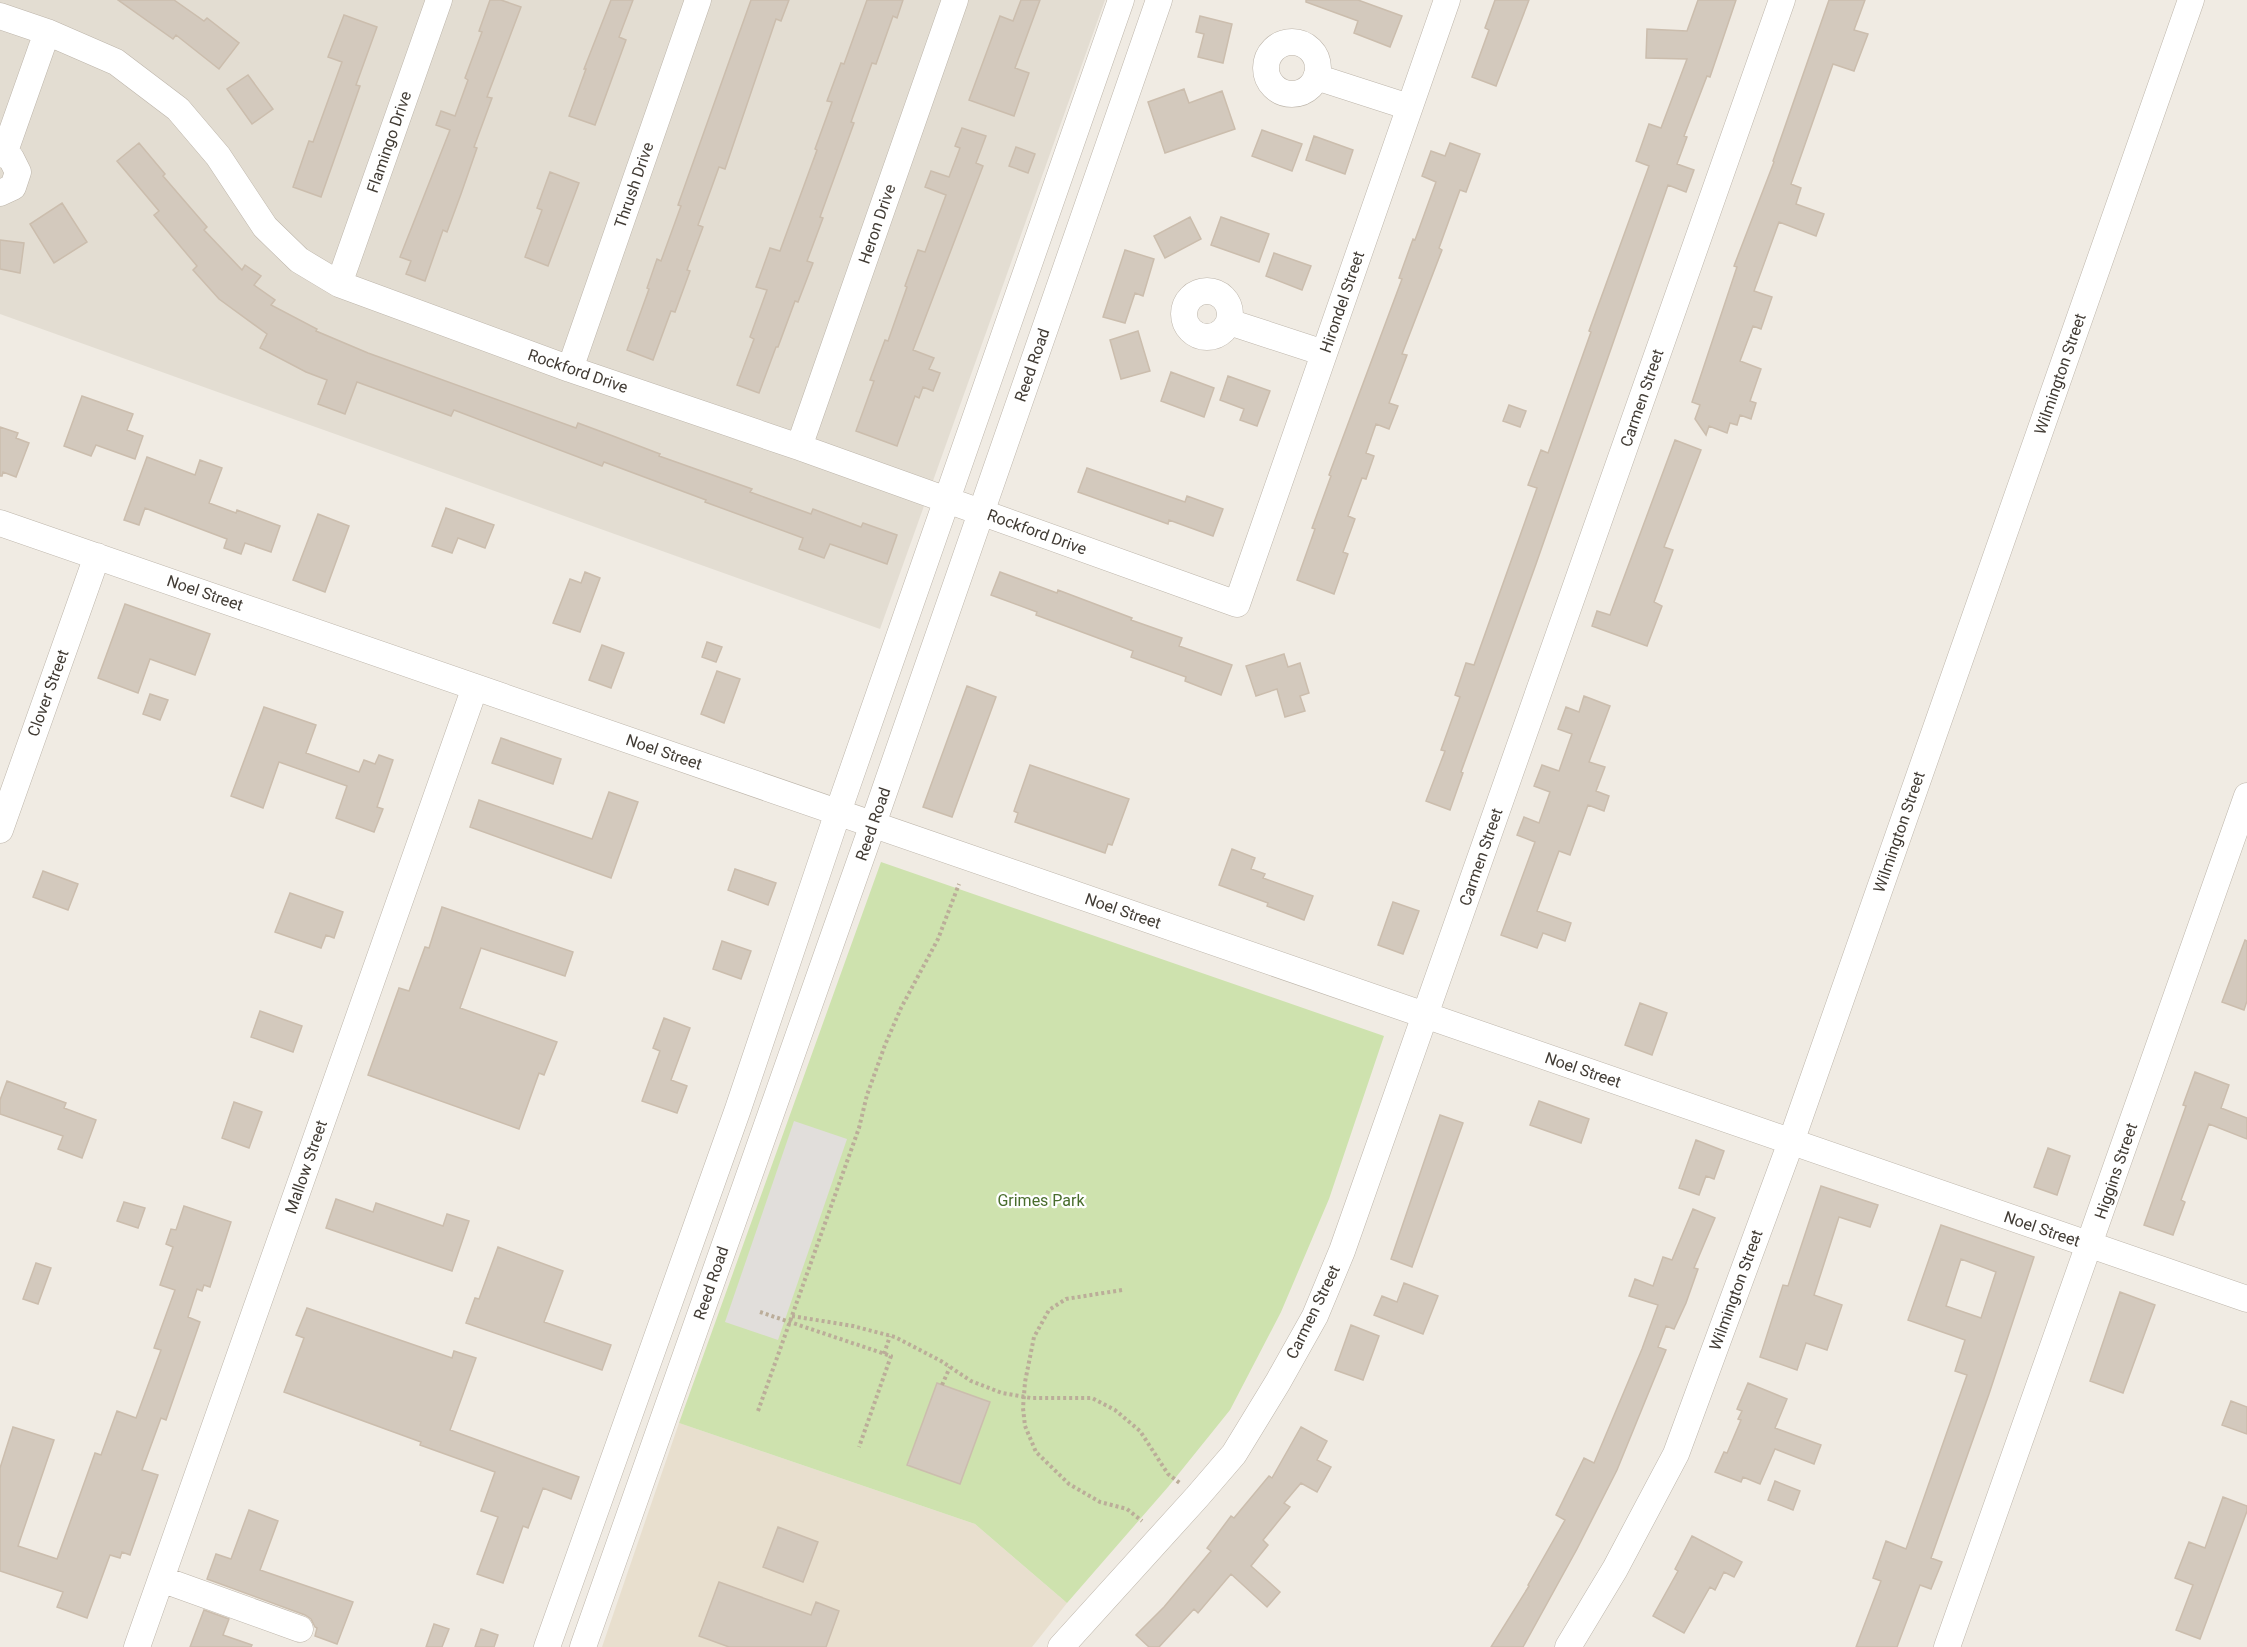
<svg xmlns="http://www.w3.org/2000/svg" width="2247" height="1647" viewBox="0 0 2247 1647" font-family="Roboto,sans-serif">
  <style>
    .residential { fill: #e3ddd2 }
    .education { fill: #e8dfce }
    .green { fill: #cee2ae }
    .parking { fill: #e1dedb }
    .building { fill: #d3c9bd; stroke: #cbbdad; stroke-width: 1.5; fill-rule: evenodd }
    .lines { fill: none; stroke-linecap: round; stroke-linejoin: round }
    .minor-casing { stroke: #bdb5aa; stroke-width: 27 }
    .path { stroke: #bbad99; stroke-width: 4; stroke-dasharray: 3 3; stroke-linecap: butt }
    .minor { stroke: #fff; stroke-width: 26 }
    .labels { text-anchor: middle; dominant-baseline: central; stroke-width: 4.5; stroke-linejoin: round; paint-order: stroke }
    .street-label { font-size: 16px; fill: #413b34; stroke: #fff }
    .park-label { font-size: 16px; fill: #496d2d; stroke: #fff }
  </style>
  <rect width="100%" height="100%" fill="#f0ebe3"/>
  <path class="residential" d="M0 0H1105L880 629 0 314Z"/>
  <path class="education" d="M679 1423 975 1524 1067 1603 1032 1647H602Z"/>
  <path class="green" d="M881 862 1384 1036 1329 1199 1281 1312 1230 1410 1168 1487 1067 1603 975 1524 679 1423Z"/>
  <path class="parking" d="M794 1121 847 1139 778 1340 725 1322Z"/>
  <path class="building" d="M118 0H174L204 21 207 18 239 43 219 69 176 35 173 39Z
    M490 0H501L521 7 487 97 492 98 474 147 477 148 461 194 447 232 443 230 425 281 406 274 411 261 400 257 450 130 436 125 441 111 455 116 468 80 465 78 482 32 479 31Z
    M611 0H633L619 37 626 40 595 125 569 116 586 69H584Z
    M751 0H789L781 21 776 19 725 169 719 167 698 225 703 227 687 270 690 271 675 312 671 311 653 360 627 350 649 289 647 288 657 259 661 261 681 206 678 205Z
    M867 0H903L897 18 893 16 876 64 872 63 851 122 854 123 820 217 823 218 807 261 813 263 798 302 795 301 778 347H776L759 393 737 385 754 339 750 337 767 290 756 287 770 248 780 251 817 150 815 149 832 102 827 101 841 63 844 64Z
    M1021 0H1040L1015 68 1029 73 1014 116 969 100 1000 16 1013 21Z
    M1306 0H1358L1402 16 1390 47 1354 33 1358 21 1306 2Z
    M1495 0H1529L1496 86 1472 77 1489 30 1485 28Z
    M1698 0H1736L1710 77 1707 76 1684 136 1687 137 1677 164 1694 170 1686 192 1668 185 1536 564 1461 772 1463 773 1450 810 1426 801 1445 751 1441 750 1460 697 1455 695 1466 663 1474 665 1537 488 1528 485 1541 450 1548 453 1591 332 1589 331 1649 166 1636 161 1649 124 1661 128 1687 59 1646 58 1647 29 1687 31Z
    M1829 0H1865L1854 30 1868 34 1854 71 1833 64 1791 184 1801 188 1796 204 1824 214 1816 236 1779 222 1754 291 1772 297 1761 329 1753 326 1740 361 1761 369 1750 401 1756 403 1751 419 1740 415 1737 425 1730 423 1727 433 1709 426 1706 435 1695 419 1700 405 1692 402 1737 267 1734 266 1774 162 1773 161Z
    M344 15 377 27 356 85 360 86 321 197 293 187 309 141 313 142 342 62 328 57Z
    M1200 16 1232 24 1223 63 1198 57 1204 34 1196 32Z
    M248 75 273 109 252 124 227 89Z
    M1184 89 1189 103 1222 91 1235 129 1165 153 1148 102Z
    M962 128 986 136 976 163 983 166 913 350 934 358 929 369 940 373 933 391 923 387 919 398 915 396 897 446 856 431 874 381 870 380 885 340 888 341 907 287 905 286 918 250 925 252 946 195 925 187 931 171 949 177 960 148 955 146Z
    M1262 130 1302 144 1292 171 1252 156Z
    M1314 136 1353 150 1345 174 1306 160Z
    M139 143 165 174 163 176 207 227 204 230 242 270 245 265 261 276 254 285 275 300 271 305 317 329 316 331 368 353 576 428 578 423 613 436 660 454 659 456 752 489 750 492 811 514 813 509 861 527 863 523 897 535 887 564 830 544 824 558 799 549 803 538 705 502 706 500 604 462 602 466 454 410 451 416 357 382 345 414 318 404 327 380 306 372 260 348 267 334 219 299 193 270 197 266 154 215 159 211 117 161Z
    M1450 143 1480 154 1466 192 1460 190 1439 248 1442 250 1402 354 1407 355 1389 403 1398 406 1389 429 1376 424 1366 453 1374 456 1366 479 1362 478 1348 516 1355 519 1343 552 1348 554 1334 594 1297 580 1315 529 1312 528 1331 476 1329 475 1402 279 1399 278 1413 239 1415 240 1436 182 1422 176 1431 151 1445 156Z
    M1016 147 1035 154 1028 173 1009 166Z
    M550 172 579 183 548 266 525 257 542 210 537 208Z
    M62 203 87 242 54 263 30 224Z
    M1190 217 1201 239 1165 258 1154 236Z
    M1221 217 1269 234 1259 262 1211 245Z
    M0 240 24 243 20 273 0 269Z
    M1125 250 1154 259 1143 296 1135 293 1125 323 1103 317Z
    M1274 253 1311 266 1302 290 1266 276Z
    M1138 331 1150 371 1121 379 1110 340Z
    M1171 372 1214 388 1204 417 1161 401Z
    M1228 376 1270 391 1257 426 1240 420 1244 409 1220 400Z
    M82 396 133 414 127 430 143 436 135 459 96 445 91 456 64 446Z
    M1509 405 1526 411 1520 427 1503 421Z
    M0 427 18 433 16 438 29 443 16 477 3 472 2 476H0Z
    M1675 440 1701 450 1664 547 1673 550 1654 602 1662 606 1647 646 1592 626 1597 611 1610 615Z
    M147 457 195 475 200 460 222 468 209 503 236 513 237 510 280 526 271 552 245 543 241 554 224 548 227 539 145 508 139 525 124 520Z
    M1087 468 1185 502 1187 496 1223 509 1213 536 1169 520 1168 524 1078 492Z
    M446 508 494 525 485 548 458 538 452 553 432 546Z
    M318 514 349 526 325 592 293 580Z
    M585 572 600 578 580 632 553 623 570 579 581 583Z
    M1000 572 1057 593 1058 590 1132 618 1131 620 1182 638 1179 646 1232 665 1221 695 1185 681 1186 677 1131 657 1133 651 1036 615 1037 612 991 595Z
    M125 604 210 634 195 675 150 659 138 693 98 678Z
    M707 642 722 647 716 662 702 657Z
    M602 645 624 653 611 688 589 680Z
    M1284 654 1288 667 1300 663 1309 693 1300 696 1305 711 1285 717 1277 689 1256 696 1246 666Z
    M717 671 740 679 724 723 701 714Z
    M967 686 996 697 952 817 923 807Z
    M150 694 168 700 160 720 143 714Z
    M1584 696 1610 706 1589 762 1605 767 1596 791 1609 796 1604 811 1588 805 1570 855 1559 851 1537 911 1571 923 1565 941 1543 933 1537 948 1501 935 1535 842 1517 835 1524 817 1539 823 1550 792 1534 786 1542 765 1559 771 1572 734 1558 729 1566 707 1579 712Z
    M264 707 316 725 306 753 359 772 364 760 375 764 379 755 393 760 377 807 383 809 374 832 336 818 347 786 279 762 263 808 231 796Z
    M501 738 561 759 553 784 492 763Z
    M1030 765 1129 799 1112 845 1108 844 1105 853 1015 822 1018 813 1014 811Z
    M609 792 638 802 611 878 470 827 479 800 592 839Z
    M1232 849 1255 858 1251 869 1265 874 1263 878 1313 896 1304 920 1267 906 1268 903 1219 885Z
    M735 869 776 883 768 905 728 890Z
    M43 871 78 884 68 910 33 897Z
    M290 893 343 912 334 938 326 935 321 948 275 932Z
    M1393 902 1419 911 1403 954 1378 945Z
    M442 907 573 952 565 976 481 948 460 1008 557 1042 544 1075 539 1073 519 1129 368 1075 399 988 409 991 425 947 429 948Z
    M2245 940 2247 941V1001L2244 1010 2222 1002Z
    M722 941 751 951 741 979 713 969Z
    M1640 1003 1667 1013 1652 1055 1625 1045Z
    M260 1011 302 1026 293 1052 251 1037Z
    M664 1018 690 1028 671 1080 687 1086 677 1113 642 1101 660 1051 653 1048Z
    M2195 1072 2229 1085 2221 1108 2247 1118V1139L2209 1124 2181 1200 2185 1202 2173 1235 2144 1225 2186 1106 2183 1105Z
    M7 1081 66 1103 64 1108 96 1120 82 1158 58 1149 63 1136 0 1114V1100Z
    M1539 1101 1589 1119 1581 1143 1530 1125Z
    M234 1102 262 1112 249 1148 222 1138Z
    M1440 1115 1463 1123 1412 1267 1391 1259Z
    M1696 1140 1724 1151 1714 1179 1706 1176 1699 1195 1679 1188Z
    M2048 1148 2070 1156 2057 1195 2034 1187Z
    M1821 1186 1878 1205 1870 1227 1839 1217 1814 1295 1842 1305 1827 1350 1806 1343 1797 1370 1760 1357 1783 1285 1788 1286Z
    M336 1199 373 1212 376 1203 443 1226 447 1214 469 1221 452 1271 326 1228Z
    M124 1202 145 1208 138 1228 117 1221Z
    M184 1206 231 1222 210 1287 204 1285 202 1291 197 1289 188 1317 200 1322 166 1420 161 1418 142 1470 158 1475 130 1555 122 1552 120 1558 110 1555 87 1618 57 1607 63 1592 0 1571V1468L13 1427 54 1440 18 1546 57 1559 95 1453 101 1455 117 1411 136 1418 161 1350 154 1348 175 1290 160 1285 173 1247 166 1244 171 1229 176 1230Z
    M1693 1209 1715 1218 1694 1268 1698 1269 1686 1303 1674 1329 1666 1326 1658 1347 1666 1350 1617 1470 1577 1549 1523 1647H1491L1529 1586 1528 1585 1565 1520 1556 1515 1584 1458 1594 1463 1642 1349 1658 1305 1629 1296 1635 1279 1653 1286 1663 1257 1672 1260Z
    M1941 1225 2034 1257 1989 1394 1931 1558 1942 1562 1931 1589 1920 1585 1897 1647H1856L1881 1581 1873 1578 1886 1541 1906 1549 1967 1375 1955 1371 1965 1340 1908 1320ZM1961 1259 1996 1272 1981 1318 1946 1306Z
    M498 1247 563 1271 544 1322 611 1345 602 1370 466 1323 475 1298 479 1299Z
    M36 1263 51 1268 38 1304 23 1299Z
    M1404 1283 1438 1296 1423 1334 1374 1315 1382 1296 1397 1302Z
    M2120 1292 2155 1305 2123 1393 2090 1381Z
    M307 1308 452 1358 454 1351 476 1358 450 1430 579 1477 571 1499 543 1488 528 1528 523 1526 503 1583 477 1574 498 1517 481 1511 495 1472 420 1445 421 1442 284 1392 304 1338 296 1335Z
    M1351 1325 1379 1336 1363 1380 1335 1370Z
    M937 1383 990 1402 960 1484 907 1465Z
    M1748 1383 1787 1399 1775 1428 1821 1445 1814 1464 1775 1449 1760 1484 1743 1477 1741 1482 1715 1472 1724 1452 1727 1453 1741 1420 1738 1419 1742 1411 1737 1409Z
    M2231 1401 2247 1407V1434L2222 1425Z
    M1301 1427 1327 1441 1317 1460 1331 1467 1317 1492 1301 1483 1284 1503 1290 1507 1263 1540 1268 1545 1251 1566 1280 1592 1267 1607 1231 1574 1198 1613 1194 1609 1159 1647H1149L1136 1635 1164 1607 1211 1551 1207 1548 1231 1516 1234 1518 1269 1476 1272 1478Z
    M1775 1481 1800 1491 1793 1510 1768 1500Z
    M2223 1497 2247 1506V1511L2200 1639 2176 1630 2193 1585 2175 1578 2189 1542 2205 1548Z
    M249 1510 278 1521 260 1570 353 1602 337 1644 315 1636 317 1628 315 1627 311 1619 305 1615 207 1579 216 1554 231 1559Z
    M778 1527 818 1542 803 1582 763 1567Z
    M1692 1536 1742 1562 1734 1577 1724 1572 1715 1590 1710 1587 1684 1633 1653 1616 1678 1571 1675 1569Z
    M719 1582 811 1615 816 1602 839 1611 826 1647H729L699 1636Z
    M204 1610 229 1619 223 1635 252 1645 251 1647H190Z
    M434 1624 449 1629 442 1647H426Z
    M481 1629 498 1635 494 1647H475Z"/>
  <g class="lines">
    <defs>
      <path id="minor" d="M0 16 47 32 116 62 178 109 218 156 265 227 299 260 339 284 570 369 799 447 1237 604 1447 0
        M1266 68a26 26 0 1 1 52 0a26 26 0 1 1-52 0Z
        M1316 77 1409 107
        M0 153 11 158 18 172 13 187 0 193
        M4 154 47 32
        M339 284 439 0
        M1184 314a23 23 0 1 1 46 0a23 23 0 1 1-46 0Z
        M1229 322 1324 353
        M570 369 698 0
        M799 447 955 0
        M0 523 2247 1299
        M0 830 97 556
        M161 1579 300 1629
        M137 1647 475 687
        M547 1647 738 1109 838 812 1121 0
        M583 1647 873 824 1159 0
        M1061 1647 1197 1497 1234 1454 1278 1382 1315 1316 1342 1251 1782 0
        M1568 1647 1615 1569 1676 1454 1791 1142 2191 0
        M1947 1647 2247 796"/>
    </defs>
    <use href="#minor" class="minor-casing"/>
    <path class="path" d="M1122 1290 1066 1299 1049 1310 1034 1337 1025 1382 1023 1408 1025 1426 1036 1452 1069 1484 1100 1502 1127 1509 1142 1521
      M760 1312 891 1356 859 1447
      M792 1316 853 1326 895 1337 941 1361 971 1381 1002 1393 1031 1398H1092L1115 1410 1140 1431 1168 1474 1181 1484
      M884 1354 890 1336
      M942 1385 950 1367
      M758 1411 859 1128 867 1095 885 1045 901 1008 938 939 959 884"/>
    <use href="#minor" class="minor"/>
  </g>
  <g class="labels">
    <g class="street-label">
      <text transform="translate(389 142) rotate(-71)">Flamingo Drive</text>
      <text transform="translate(634 185) rotate(-71)">Thrush Drive</text>
      <text transform="translate(877 224) rotate(-71)">Heron Drive</text>
      <text transform="translate(1342 302) rotate(-71)">Hirondel Street</text>
      <text transform="translate(1032 365) rotate(-71)">Reed Road</text>
      <text transform="translate(578 371) rotate(19)">Rockford Drive</text>
      <text transform="translate(2060 374) rotate(-71)">Wilmington Street</text>
      <text transform="translate(1642 398) rotate(-71)">Carmen Street</text>
      <text transform="translate(1037 532) rotate(20)">Rockford Drive</text>
      <text transform="translate(205 593) rotate(19)">Noel Street</text>
      <text transform="translate(48 693) rotate(-70)">Clover Street</text>
      <text transform="translate(664 752) rotate(19)">Noel Street</text>
      <text transform="translate(873 824) rotate(-71)">Reed Road</text>
      <text transform="translate(1899 832) rotate(-71)">Wilmington Street</text>
      <text transform="translate(1481 857) rotate(-71)">Carmen Street</text>
      <text transform="translate(1123 911) rotate(19)">Noel Street</text>
      <text transform="translate(1583 1070) rotate(19)">Noel Street</text>
      <text transform="translate(306 1167) rotate(-71)">Mallow Street</text>
      <text transform="translate(2116 1171) rotate(-71)">Higgins Street</text>
      <text transform="translate(2042 1229) rotate(19)">Noel Street</text>
      <text transform="translate(711 1283) rotate(-71)">Reed Road</text>
      <text transform="translate(1736 1290) rotate(-70)">Wilmington Street</text>
      <text transform="translate(1313 1312) rotate(-64)">Carmen Street</text>
    </g>
    <g class="park-label">
      <text x="1041" y="1200">Grimes Park</text>
    </g>
  </g>
</svg>
